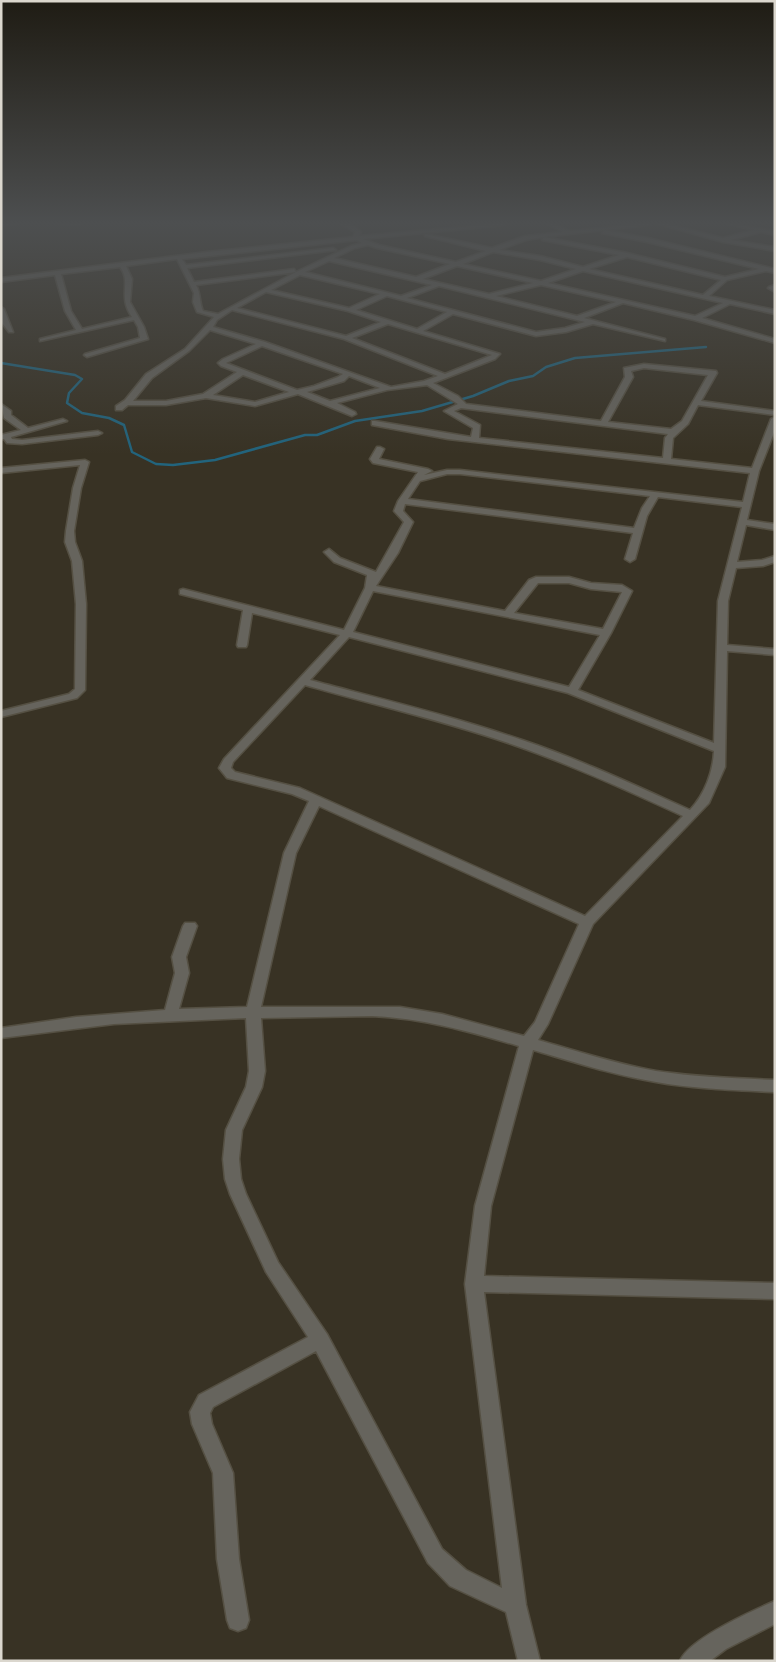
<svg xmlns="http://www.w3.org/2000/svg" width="776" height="1662" viewBox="0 0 776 1662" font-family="Bitter,serif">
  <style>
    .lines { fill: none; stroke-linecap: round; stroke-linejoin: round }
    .stream { stroke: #22647d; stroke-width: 2.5 }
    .minor-casing { stroke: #555043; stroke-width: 3 }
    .minor { fill: #66645d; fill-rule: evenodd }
  </style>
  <rect width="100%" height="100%" fill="#383224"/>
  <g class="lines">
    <path class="stream" d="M1 363 75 375 82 379 69 393 67 403 82 413 109 418 124 425 132 452 156 464 173 465 215 460 305 435H317L355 421 422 411 473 396 509 381 533 376 546 367 575 358 706 347"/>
    <defs>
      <path id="minor" d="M1 223H19L1 226Z
        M53 223H82L79 225Z
        M339 223 351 224 361 232 359 236 506 223 504 225 363 239 379 245 456 262 486 251 425 236V234L492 248 525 236 563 232 546 223H552L570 231 650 223 648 225 544 237 627 253 725 277 759 269 647 242 602 233 604 230 648 238 775 269V273L766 271 727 280 709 296 775 310V314L730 304 702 318 775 339V343L694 320 623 303 584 318 665 339V341L593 324 566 332 536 336 453 314 423 331 500 354 495 359 433 383 458 396 466 404 601 421 625 377 624 368 644 364 716 371 717 373 701 401 775 411V415L698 405 688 424 673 438 671 459 752 468 771 419 775 417V430L759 471 747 520 775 524V530L746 525 737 562 762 560 775 556V562L763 566 736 568 728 601 727 645 775 649V655L727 651 725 767 709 803 593 924 548 1024 538 1040C577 1051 616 1064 656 1071 695 1077 735 1078 775 1080V1092C735 1090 695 1089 656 1082 614 1075 574 1062 533 1050L491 1206 484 1276 775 1283V1299L484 1292 526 1605 540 1661H518L506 1612 450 1586 428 1563 316 1351 213 1407 210 1413 212 1424 233 1473 239 1559 249 1620 246 1628 238 1631 230 1628 227 1620 217 1559 213 1473 192 1424 190 1412 199 1395 308 1337 266 1272 230 1194 225 1179 223 1159 226 1130 246 1087 249 1071 246 1018 114 1024 1 1038V1028L76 1017 165 1010 175 973 172 957 183 926 185 923H195L197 926 186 957 189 973 179 1009 247 1007 284 853 309 801 292 794 227 778 219 768 224 759 340 635 252 613 247 645 246 647H238L237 645 243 610 180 594V590L183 589 344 630 365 588 367 575 334 562 324 552 329 549 340 558 376 572 404 522 394 511 398 501 418 472 373 463 370 459 377 447H380L384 449 379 459 428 469 432 471 424 475 447 470H460L743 502 750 473 448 439 372 425V421H375L471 437 473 428 444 411 458 404 427 385 387 390 337 403 355 412 356 414 352 416 298 394 255 406 206 398 166 405H128L122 410H116V406L125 400 146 374 185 349 214 317 197 312 193 302 194 293 177 259 126 266 132 279 130 302 144 327 148 339 87 357 84 355 85 354 140 338 138 327 134 320 40 341V339L76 330 65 311 55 275 1 282V278L207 252 353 237 355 232ZM544 237 542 240 619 255 583 267 540 256 499 250 526 240ZM357 240 362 243 351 246 296 272 294 269 194 282 187 268 336 250 333 248 186 265 182 259ZM368 245 377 248 450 264 416 277 334 258 355 248ZM493 252 540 260 576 269 541 281 463 264ZM627 257 721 280 703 295 589 269ZM329 261 432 285 401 296 305 272ZM457 266 533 283 489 294 423 279ZM120 267C132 282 117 296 132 317L82 329 71 311 61 274ZM583 271 723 303 695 316 548 283ZM296 272 218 314 203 311C199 302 201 294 196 285ZM300 275 380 294 349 308 271 290ZM541 285 616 302 577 316 496 296ZM439 286 585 322 565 328 536 332 407 298ZM266 292 348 311 381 322 346 336 237 308ZM387 296 447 312 417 329 356 310ZM232 310 344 339 438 376 424 381 391 387 265 342 213 327 217 320ZM388 324 492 355 445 374 352 338ZM210 330 256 344 223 359 218 363 221 366 237 372 203 394 166 401H133L152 378 189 351ZM262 346 343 374 338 377 314 386 297 390 226 363ZM644 368 708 375 682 421 671 429 608 422 633 377 631 371ZM243 375 289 392 255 402 213 395ZM349 376 380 388 330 401 307 392 344 381ZM461 408 668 434 665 438 663 458 479 438 480 425 454 411ZM447 474H460L650 496 642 508 634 528 408 499 420 481ZM658 497 742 507 718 601 714 743 578 690 611 633 632 591 622 585 591 583 569 577H536L529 580 505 611 376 586 398 553 413 522 403 511 405 504 633 533 625 559 630 562 635 559 647 516ZM538 583H569L591 589 622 592 603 629 514 613ZM373 591 600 635 569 687 353 632ZM349 637 568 693 714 751C713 772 705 794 690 810 634 785 579 759 522 740 452 716 381 699 310 680ZM305 685C375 705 446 721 514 745 572 765 628 791 683 816L585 916 300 788 235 772 231 768 233 762ZM319 806 579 924 535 1022 524 1036 442 1014 400 1007H261L296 853ZM372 1016C423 1018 471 1032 519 1046L475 1206 465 1284 502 1588 466 1570 442 1549 327 1334 278 1262 246 1194 241 1179 239 1159 242 1130 262 1087 265 1071 261 1018Z
        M655 223H663L723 238 754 230 725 223 775 231V235L761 232 731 240 775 247V251L723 242Z
        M775 285V292L768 288 769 287Z
        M1 307 4 309 13 332H9L2 323Z
        M1 404 11 411V415L28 428 63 419 67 421 11 437 12 439 22 440 98 431 102 433 98 435 22 444 7 443 4 439H1V435L21 430 4 418Z
        M85 460 89 462 81 488 74 531 75 542 82 561 86 604 85 690 77 698 1 717V711L69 694 75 689 76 604 72 561 65 542 66 531 73 488 80 465 1 473V468Z
        M775 1601V1624L726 1649 710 1661H680C689 1639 752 1611 775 1601Z"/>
    </defs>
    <use href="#minor" class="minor-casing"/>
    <use href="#minor" class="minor"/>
  </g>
  <linearGradient id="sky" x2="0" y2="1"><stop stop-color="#1f1c14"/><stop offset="0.49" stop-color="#4d4f50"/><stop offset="1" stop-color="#4d4f50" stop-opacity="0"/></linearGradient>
  <rect width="776" height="455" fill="url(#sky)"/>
  <rect width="776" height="1662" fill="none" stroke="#dbd7ce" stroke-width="5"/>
</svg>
